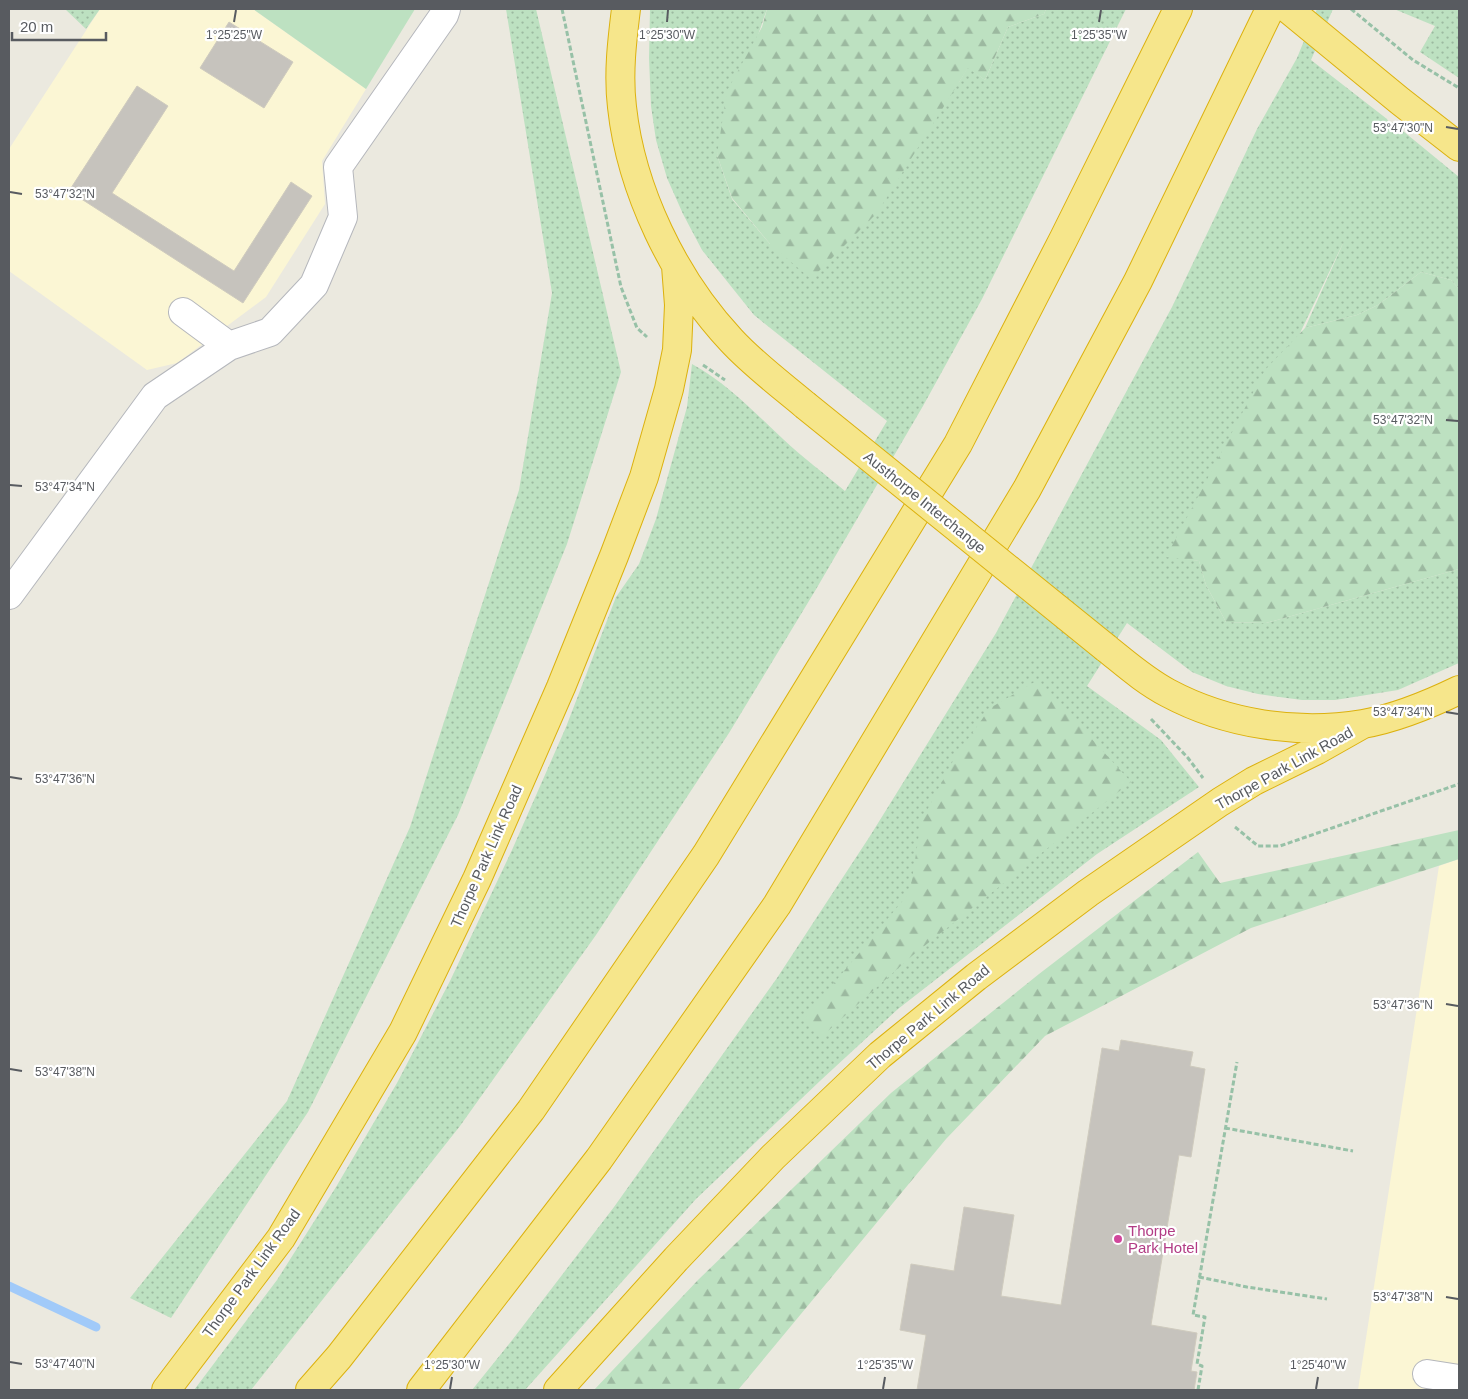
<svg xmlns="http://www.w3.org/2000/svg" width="1468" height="1399" viewBox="0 0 1468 1399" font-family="Arial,sans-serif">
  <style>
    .commercial { fill: #fbf6d4 }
    .grass { fill: url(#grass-dots) }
    .forest { fill: url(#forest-firs) }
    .garden { fill: #bde1c1 }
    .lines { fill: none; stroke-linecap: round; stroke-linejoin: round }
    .stream { stroke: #a1caf9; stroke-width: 9 }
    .building { fill: #c6c3bd; stroke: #cfcbbe }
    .minor-casing { stroke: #b5b7bc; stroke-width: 30 }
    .highway-casing { stroke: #dcb10e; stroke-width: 30 }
    .path { stroke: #97c1a7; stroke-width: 3; stroke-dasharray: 5 2.5; stroke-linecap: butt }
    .minor { stroke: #fff; stroke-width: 28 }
    .highway { stroke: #f6e68b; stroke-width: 28 }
    .highway-bridge-casing { stroke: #dcb10e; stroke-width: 30; stroke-linecap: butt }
    .highway-bridge { stroke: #f6e68b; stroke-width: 28 }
    .ticks { fill: none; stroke: #585b60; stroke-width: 2 }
    .hotel-dot { fill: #d1479c; stroke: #fff; stroke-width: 2 }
    .labels { text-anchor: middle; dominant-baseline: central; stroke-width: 4.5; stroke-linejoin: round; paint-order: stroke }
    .street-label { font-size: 15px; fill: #585b60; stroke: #fff }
    .hotel-label { font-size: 15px; fill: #b23c85; stroke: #fff; text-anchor: start }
    .ticks-label { font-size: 12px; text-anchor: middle; fill: #585b60; stroke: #fff; stroke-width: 4.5; stroke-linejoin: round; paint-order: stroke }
  </style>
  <defs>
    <pattern id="grass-dots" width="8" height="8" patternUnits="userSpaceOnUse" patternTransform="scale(1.25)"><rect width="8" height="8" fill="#bde1c1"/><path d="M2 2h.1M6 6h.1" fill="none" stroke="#9cb9a0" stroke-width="1.8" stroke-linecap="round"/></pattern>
    <pattern id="forest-firs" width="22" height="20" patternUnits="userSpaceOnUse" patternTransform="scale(1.25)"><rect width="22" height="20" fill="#bde1c1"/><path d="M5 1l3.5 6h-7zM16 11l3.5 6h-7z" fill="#9cb9a0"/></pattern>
  </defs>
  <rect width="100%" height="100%" fill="#ebe9df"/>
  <path class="commercial" d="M100 9H253L366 89 322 161 325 204 266 297 177 363 147 370 9 271V149Z
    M1459 859V1390H1358L1439 866Z"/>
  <path class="grass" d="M65 9H100L86 29Z
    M506 9H536L621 372 567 544 458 815 308 1112 171 1318 130 1298 287 1101 410 827 519 490 552 293Z
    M650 9H767L717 155 732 199 770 244 959 82 968 67 985 80 1008 27 1044 14 1046 9H1126L982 299 923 406 815 591 729 733 596 935 460 1126 251 1390H194L277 1280 336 1187 397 1083 450 981 512 850 566 727 616 597 639 564 656 519 687 407 692 364C728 384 754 412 783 439 803 458 825 474 845 491L887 421 754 315 702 250 683 214 667 178 656 140 651 106 649 58Z
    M1317 9H1333L1311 60 1387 119 1394 132 1392 122 1459 177V289L1451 280 1421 272 1378 305 1357 315 1305 328 1345 239 1259 419 1181 558 1199 561 1206 585 1226 622 1266 623 1459 569V663L1398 690 1335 700H1302L1258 694 1226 686 1192 672 1127 623 1087 686 1161 740 1199 787 1097 854 898 1009 821 1080 696 1199 525 1390H472L513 1339 614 1207 777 978 870 836 996 633 1172 307 1257 129 1297 58Z
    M1394 9H1459V78L1420 52 1435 26Z"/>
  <path class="forest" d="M767 9H1046L1044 14 1008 27 985 80 968 68 877 213 811 279 770 244 732 198 717 155 727 91 762 27Z
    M1421 272 1451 280 1459 289V569L1266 623 1226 622 1206 585 1199 561 1166 557 1265 370 1305 328 1357 315 1378 305Z
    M1038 680 1131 782 913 955 820 1038 804 1019 910 892 921 822 954 759 990 708Z
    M1459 830V859L1251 928 1045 1036 946 1139 738 1390H594L698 1280 891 1093 1039 974 1198 852 1220 883Z"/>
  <path class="garden" d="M253 9H415L366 89Z"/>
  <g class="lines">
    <path class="stream" d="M9 1286 96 1327"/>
  </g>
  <path class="building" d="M229 22 293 62 264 108 200 68Z
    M137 86 168 106 112 193 234 271 291 182 312 196 243 303 69 191Z
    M1121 1040 1193 1052 1190 1066 1205 1069 1191 1157 1179 1155 1151 1325 1197 1333 1191 1371 1197 1372 1194 1390H917L926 1335 900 1330 911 1264 954 1271 964 1207 1014 1215 1001 1296 1061 1305 1102 1048 1119 1051Z"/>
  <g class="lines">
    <defs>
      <path id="minor" d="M183 312 229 346
        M9 595 155 396 229 346 270 332 314 285 343 217 338 167 444 15 446 9
        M1427 1374 1459 1379"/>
      <path id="highway" d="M626 9C622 41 618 74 622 107 631 190 674 279 731 340 753 364 780 384 805 405
        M1288 9 1400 101 1459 147
        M1106 648C1126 664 1145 681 1168 693 1226 724 1297 735 1363 724 1397 718 1428 705 1459 690
        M166 1390 281 1238 403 1032 477 879 561 687 614 556 644 477 669 389 677 350 679 305 676 266
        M310 1390 339 1357 531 1110 706 855 958 444 1064 238 1178 9
        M421 1390 599 1159 777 905 1027 489 1138 281 1270 9
        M558 1390 676 1259 773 1157 880 1055 976 977 1088 893 1220 802 1254 781 1317 750 1363 724"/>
    </defs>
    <use href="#minor" class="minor-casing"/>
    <use href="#highway" class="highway-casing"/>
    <path class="path" d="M562 9 621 287 637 328 647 337
      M1351 9 1413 60 1459 88
      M703 365 725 380
      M1151 719 1188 758 1203 778
      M1235 827 1258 846H1280L1459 784
      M1225 1128 1353 1151
      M1199 1277 1247 1287 1327 1299
      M1198 1390 1202 1366 1197 1364 1205 1317 1193 1315 1237 1062"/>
    <use href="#minor" class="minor"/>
    <use href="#highway" class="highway"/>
    <defs>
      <path id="highway-bridge" d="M805 405 1106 648"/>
    </defs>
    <use href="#highway-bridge" class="highway-bridge-casing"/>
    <use href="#highway-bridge" class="highway-bridge"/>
  </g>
  <path class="ticks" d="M234 22 236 10M667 22 668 10M1099 22 1101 10M1446 127 1458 129M10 192 22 194M1446 420 1458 421M10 485 22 486M1446 712 1458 714M10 777 22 779M1446 1004 1458 1006M10 1069 22 1071M1446 1297 1458 1299M10 1362 22 1364M450 1389 452 1377M883 1389 885 1377M1316 1389 1318 1377"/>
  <circle class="hotel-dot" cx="1118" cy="1239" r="5"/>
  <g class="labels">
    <g class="street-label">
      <text transform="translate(925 502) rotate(39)">Austhorpe Interchange</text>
      <text transform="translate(1284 768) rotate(-29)">Thorpe Park Link Road</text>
      <text transform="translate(486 856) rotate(-66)">Thorpe Park Link Road</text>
      <text transform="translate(928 1017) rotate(-40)">Thorpe Park Link Road</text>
      <text transform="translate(251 1273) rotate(-54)">Thorpe Park Link Road</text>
    </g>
    <g class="hotel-label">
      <text x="1128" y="1230">Thorpe<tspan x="1128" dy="17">Park Hotel</tspan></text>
    </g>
  </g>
  <g class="ticks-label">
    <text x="234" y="39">1°25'25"W</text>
    <text x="667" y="39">1°25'30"W</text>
    <text x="1099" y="39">1°25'35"W</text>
    <text x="1403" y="132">53°47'30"N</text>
    <text x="65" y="198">53°47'32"N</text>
    <text x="1403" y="424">53°47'32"N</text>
    <text x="65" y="491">53°47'34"N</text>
    <text x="1403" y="716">53°47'34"N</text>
    <text x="65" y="783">53°47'36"N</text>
    <text x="1403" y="1009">53°47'36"N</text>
    <text x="65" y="1076">53°47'38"N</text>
    <text x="1403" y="1301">53°47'38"N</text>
    <text x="65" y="1368">53°47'40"N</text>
    <text x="452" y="1369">1°25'30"W</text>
    <text x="885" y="1369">1°25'35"W</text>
    <text x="1318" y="1369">1°25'40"W</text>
  </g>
  <rect width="1468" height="1399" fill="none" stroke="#585b60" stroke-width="20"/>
  <path d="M12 32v8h94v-8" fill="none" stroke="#585b60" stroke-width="2.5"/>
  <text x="20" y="32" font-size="15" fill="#585b60" stroke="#ffffff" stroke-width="4" paint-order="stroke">20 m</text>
</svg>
